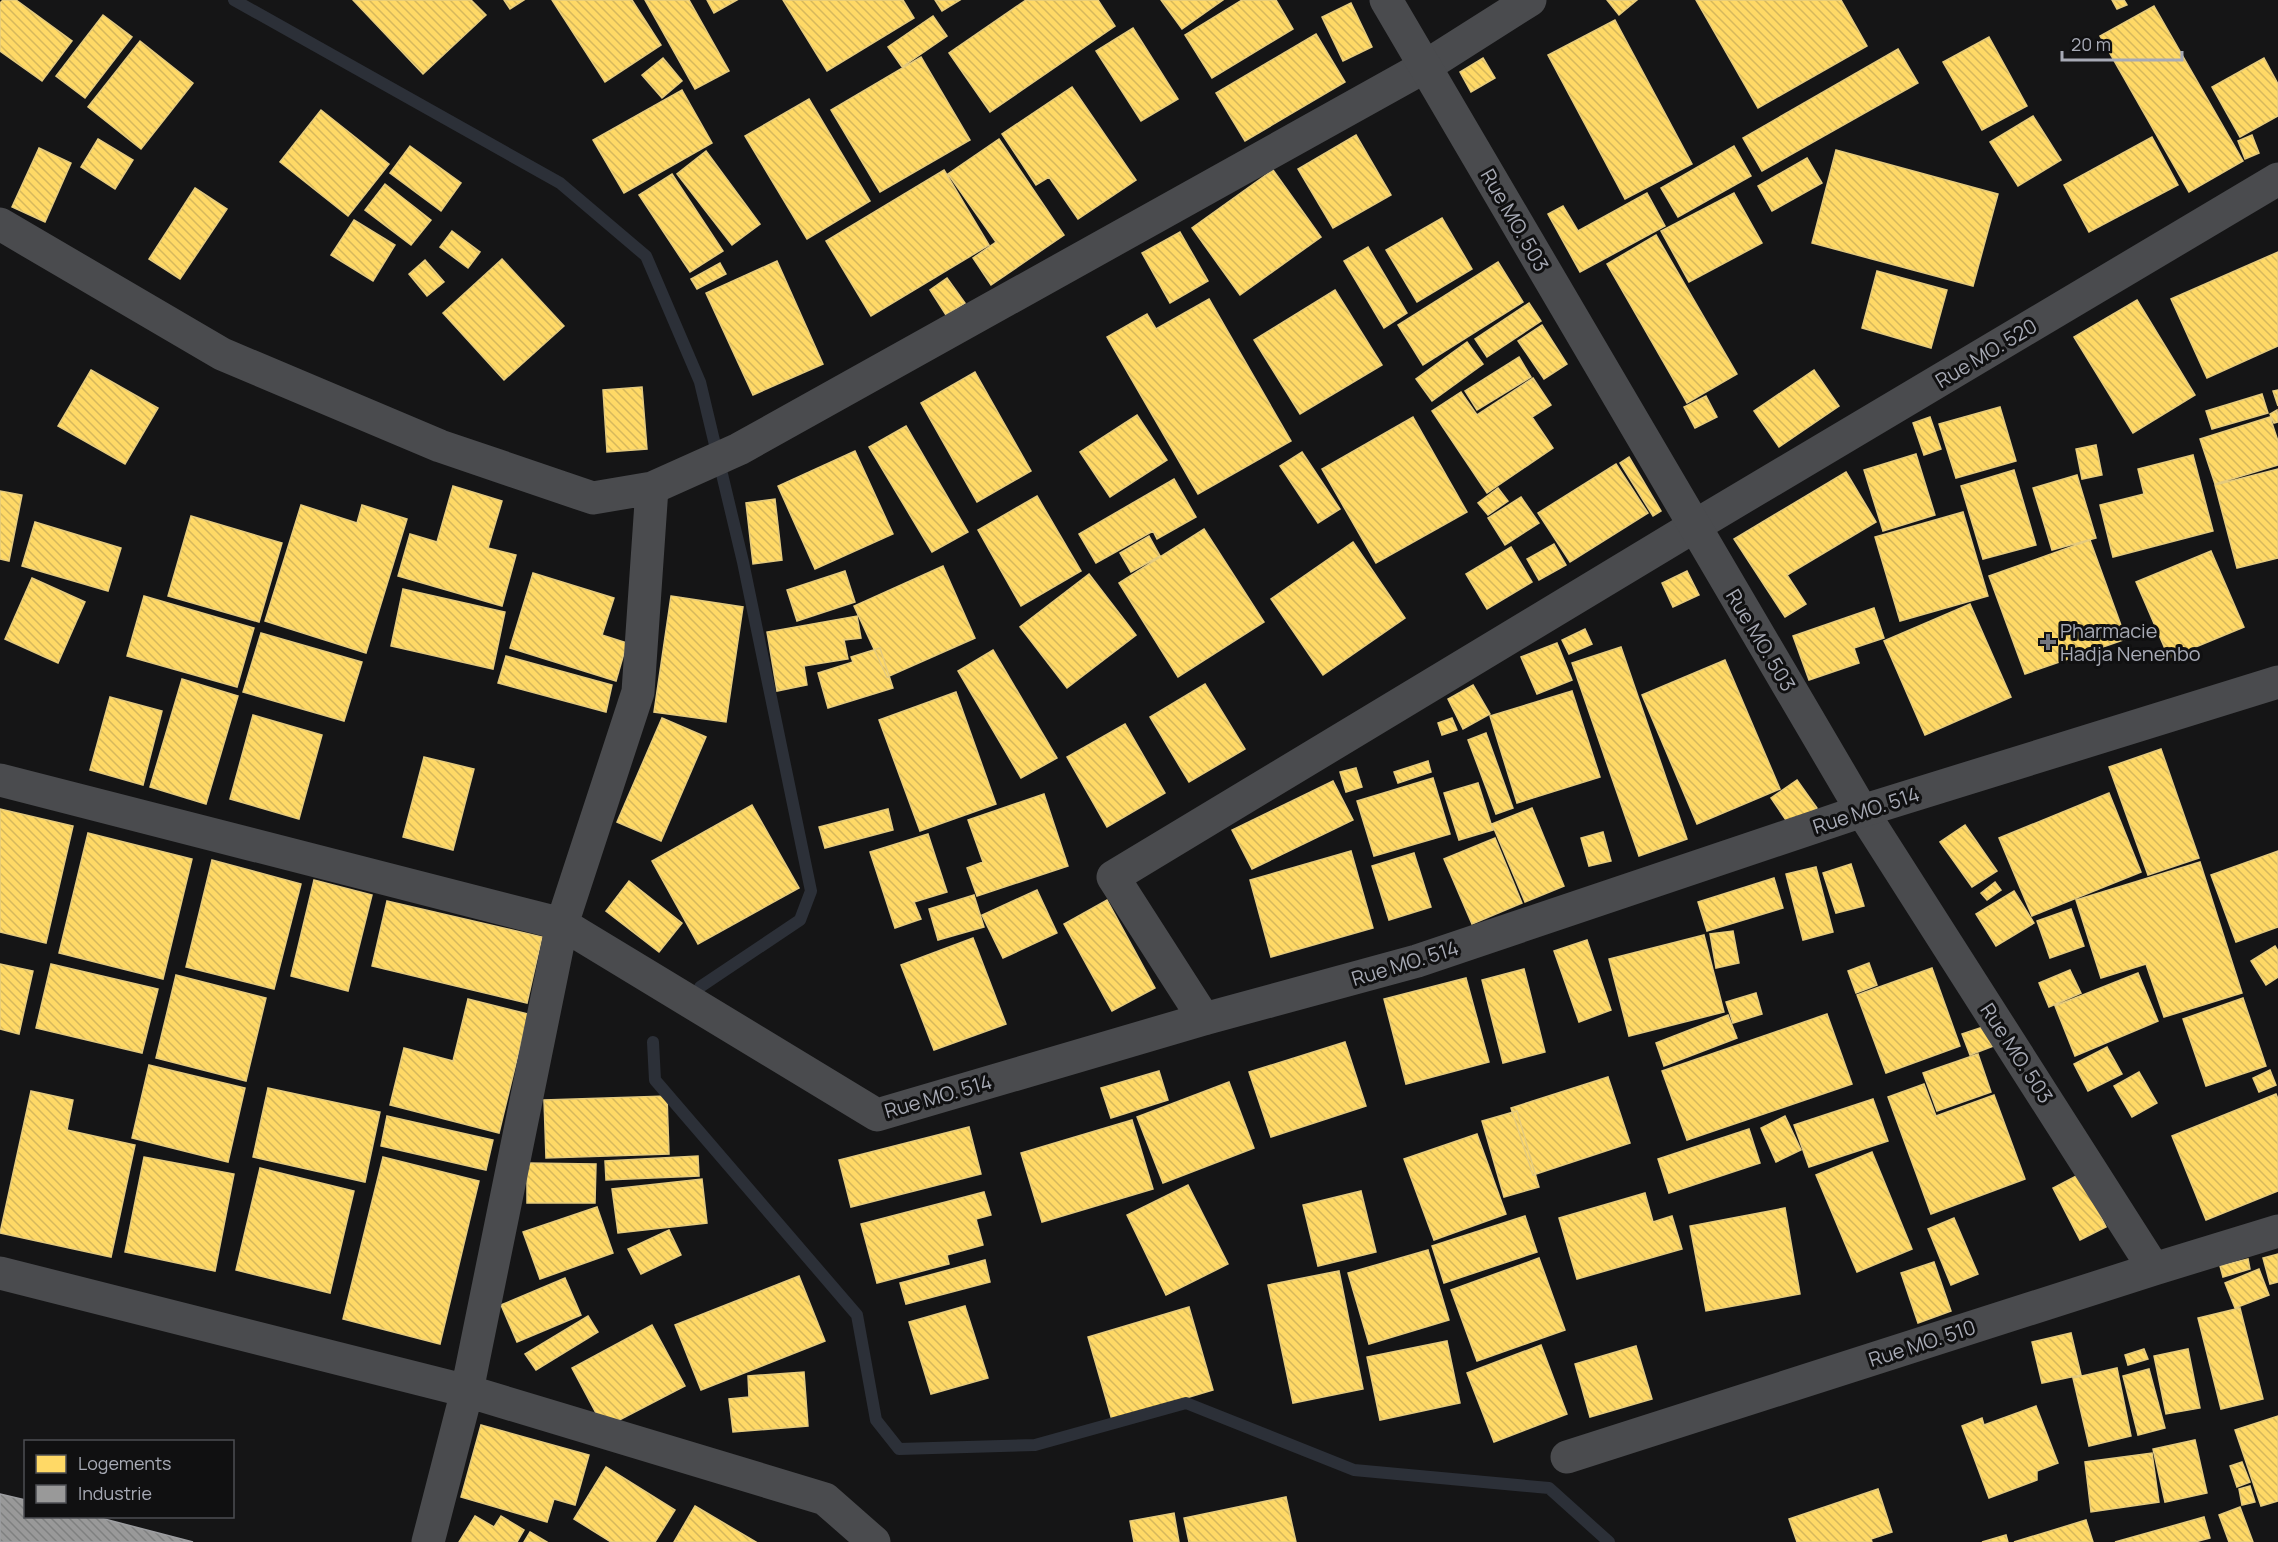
<svg xmlns="http://www.w3.org/2000/svg" width="2278" height="1542" viewBox="0 0 2278 1542" font-family="Manrope,sans-serif">
  <style>
    .homes { fill: url(#homes-back-hatch); stroke: #e5cb7e; stroke-width: 1.5 }
    .industry { fill: url(#industry-back-hatch); stroke: #9d9ea1; stroke-width: 1.5 }
    .lines { fill: none; stroke-linecap: round; stroke-linejoin: round }
    .stream { stroke: #2c3038; stroke-width: 12 }
    .minor { stroke: #4a4b4e; stroke-width: 33 }
    .tertiary { stroke: #4a4b4e; stroke-width: 33 }
    .poi-dot { fill: #74767d; stroke: #101011; stroke-width: 2 }
    .labels { text-anchor: middle; dominant-baseline: central; stroke-width: 6; stroke-linejoin: round; paint-order: stroke }
    .street-label { font-size: 20px; fill: #a7aab5; stroke: #101011 }
    .poi-label { font-size: 20px; fill: #a7aab5; stroke: #101011; text-anchor: start }
  </style>
  <defs>
    <pattern id="homes-back-hatch" width="6" height="6" patternUnits="userSpaceOnUse" patternTransform="scale(1.5)"><rect width="6" height="6" fill="#ffd966"/><path d="M-1 5l2 2M0 0l6 6M5-1l2 2" fill="none" stroke="#d6b85c"/></pattern>
    <pattern id="industry-back-hatch" width="6" height="6" patternUnits="userSpaceOnUse" patternTransform="scale(1.5)"><rect width="6" height="6" fill="#999"/><path d="M-1 5l2 2M0 0l6 6M5-1l2 2" fill="none" stroke="#7f8080"/></pattern>
  </defs>
  <rect width="100%" height="100%" fill="#151516"/>
  <path class="homes" d="M3 0H16L72 41 42 81 0 51V3Z
    M353 0H471L486 15 423 74Z
    M504 0H524L510 9Z
    M552 0H632L661 45 605 82Z
    M645 0H689L729 71 695 89Z
    M707 0H737L714 13Z
    M783 0H903L914 18 827 71Z
    M935 0H960L942 11Z
    M1026 0H1098L1115 26 990 112 949 53Z
    M1161 0H1223L1182 29Z
    M1242 0H1276L1293 29 1212 78 1185 35Z
    M1607 0H1637L1619 15Z
    M1696 0H1841L1867 46 1758 108Z
    M2112 0H2124L2127 5 2117 9Z
    M1351 3 1372 47 1343 61 1322 17Z
    M2154 6 2243 161 2189 192 2100 36Z
    M103 15 132 37 85 98 56 76Z
    M933 16 947 36 902 67 888 47Z
    M1615 20 1692 164 1625 199 1548 55Z
    M1133 28 1178 99 1141 121 1096 51Z
    M1316 34 1345 82 1245 141 1216 93Z
    M1989 37 2027 106 1982 130 1943 62Z
    M140 41 193 83 141 149 88 107Z
    M1898 49 1918 83 1762 171 1743 138Z
    M921 57 970 140 880 192 831 110Z
    M663 58 682 81 662 98 642 75Z
    M1483 58 1495 78 1471 92 1460 72Z
    M2264 58 2278 84V116L2240 137 2212 87Z
    M1072 87 1136 180 1078 219 1049 177 1036 185 1002 134Z
    M682 90 712 143 624 193 593 140Z
    M809 99 870 201 807 239 745 136Z
    M321 110 389 164 348 216 280 162Z
    M2033 116 2061 160 2018 186 1990 142Z
    M1356 135 1391 195 1333 228 1298 169Z
    M2252 135 2259 153 2245 159 2238 141Z
    M2152 137 2178 185 2089 232 2064 185Z
    M98 139 133 160 115 189 81 167Z
    M999 139 1064 235 991 285 973 258 996 242 948 174Z
    M410 146 461 183 441 211 390 173Z
    M1734 146 1751 176 1678 217 1661 188Z
    M39 148 71 163 45 222 12 207Z
    M1836 150 1998 194 1973 286 1812 243Z
    M706 151 760 224 732 245 677 174Z
    M1807 158 1822 183 1772 211 1758 186Z
    M944 170 989 245 871 316 826 241Z
    M1273 170 1321 237 1240 295 1192 228Z
    M672 174 723 251 690 272 639 195Z
    M385 184 431 220 411 245 365 210Z
    M195 188 227 209 180 279 149 259Z
    M1647 193 1665 226 1580 272 1548 214 1563 206 1578 231Z
    M1734 193 1762 243 1689 282 1661 231Z
    M1442 218 1472 269 1417 302 1386 250Z
    M354 220 395 245 373 281 331 255Z
    M452 231 480 252 468 268 440 247Z
    M1180 232 1208 281 1170 303 1142 253Z
    M1656 235 1737 374 1687 403 1607 264Z
    M1368 247 1407 313 1384 328 1344 261Z
    M2278 252V346L2207 378 2171 299Z
    M502 259 564 326 504 380 443 313Z
    M425 260 444 282 427 296 409 274Z
    M777 261 823 364 753 395 706 293Z
    M1498 262 1523 302 1423 365 1398 325Z
    M720 263 726 274 697 289 691 279Z
    M1877 271 1947 290 1931 348 1862 328Z
    M947 278 965 303 946 315 930 290Z
    M1335 290 1382 365 1300 414 1254 340Z
    M1209 299 1291 441 1198 494 1107 337 1147 314 1156 329Z
    M2137 300 2195 395 2133 433 2074 337Z
    M1529 303 1541 321 1487 357 1475 339Z
    M1542 325 1567 364 1544 379 1518 341Z
    M1467 342 1483 364 1432 401 1416 379Z
    M1519 357 1531 377 1477 410 1465 391Z
    M91 370 158 408 125 464 58 426Z
    M1814 370 1839 406 1779 447 1754 411Z
    M975 372 1031 471 977 502 921 403Z
    M1533 378 1551 405 1532 417 1553 448 1487 493 1432 411 1461 392 1477 415Z
    M642 387 647 449 607 452 603 390Z
    M2278 390V406L2273 391Z
    M2262 394 2268 413 2212 429 2206 411Z
    M1706 396 1717 417 1695 428 1684 407Z
    M2000 407 2016 461 1956 478 1939 424Z
    M2277 410 2278 422 2274 423 2270 414Z
    M1137 415 1167 460 1110 497 1080 452Z
    M1413 417 1467 512 1376 563 1322 469Z
    M1930 417 1941 449 1924 455 1913 423Z
    M2270 417 2278 441V465L2215 484 2200 439Z
    M906 426 968 532 932 552 869 447Z
    M2096 445 2102 475 2082 479 2076 449Z
    M855 451 893 534 815 569 778 486Z
    M1302 452 1340 509 1318 523 1280 466Z
    M1916 454 1935 515 1883 531 1864 470Z
    M2193 455 2213 531 2113 557 2100 505 2144 494 2138 469Z
    M1629 457 1661 511 1653 516 1620 463Z
    M1616 464 1648 513 1570 562 1538 513Z
    M2278 469V558L2237 568 2215 485Z
    M2014 470 2036 545 1983 559 1961 486Z
    M1846 472 1876 522 1787 575 1806 604 1785 617 1734 539Z
    M2077 475 2096 538 2052 550 2033 488Z
    M1174 479 1196 517 1157 539 1153 531 1096 563 1079 534Z
    M453 486 502 501 488 548 516 555 502 606 398 576 410 534 437 542Z
    M1498 488 1508 501 1488 515 1478 503Z
    M0 491 22 495 9 561 0 559Z
    M1037 496 1081 571 1021 606 978 530Z
    M1521 497 1539 523 1505 545 1488 518Z
    M775 499 782 560 753 564 746 503Z
    M301 505 357 523 362 505 407 519 366 653 265 621Z
    M1963 512 1988 596 1900 621 1875 537Z
    M191 516 282 543 259 622 168 596Z
    M35 522 121 548 108 591 22 566Z
    M1204 529 1264 622 1178 677 1119 583Z
    M1149 536 1160 556 1131 572 1120 553Z
    M2090 540 2126 639 2025 674 1989 576Z
    M1353 542 1405 618 1323 675 1271 599Z
    M1554 544 1566 565 1539 580 1527 559Z
    M1511 547 1532 582 1487 609 1466 574Z
    M2211 551 2244 627 2169 658 2136 582Z
    M943 566 975 638 887 677 854 606Z
    M845 571 855 602 797 621 787 590Z
    M1687 571 1699 595 1673 607 1662 583Z
    M533 573 614 598 602 635 627 643 616 681 510 648Z
    M1089 574 1136 635 1067 688 1020 627Z
    M32 578 85 602 58 663 5 639Z
    M403 589 505 612 493 669 391 646Z
    M144 596 254 628 237 687 127 656Z
    M671 596 743 607 726 722 654 712Z
    M1970 604 2011 697 1925 735 1884 641Z
    M1874 608 1884 638 1854 648 1859 663 1809 680 1793 636Z
    M857 616 861 638 844 640 848 659 804 666 807 685 777 691 767 632Z
    M1585 629 1592 644 1569 654 1562 640Z
    M261 633 362 662 344 721 243 692Z
    M1557 643 1572 680 1537 694 1521 657Z
    M1621 647 1687 839 1639 856 1572 663Z
    M880 648 893 688 828 708 818 673 853 662 851 657Z
    M993 650 1057 758 1021 778 958 671Z
    M506 656 612 685 606 712 498 683Z
    M1725 660 1780 789 1697 824 1642 695Z
    M182 679 238 696 206 804 150 787Z
    M1205 684 1245 749 1189 782 1150 717Z
    M1473 685 1490 714 1463 729 1448 699Z
    M1572 691 1600 777 1517 803 1490 716Z
    M956 692 996 804 920 831 879 720Z
    M110 697 162 711 143 785 90 770Z
    M253 715 322 735 299 819 230 799Z
    M662 718 706 737 661 841 617 822Z
    M1452 718 1457 730 1442 735 1438 723Z
    M1125 724 1165 793 1107 827 1067 757Z
    M1486 733 1513 808 1496 814 1468 740Z
    M2161 749 2199 858 2148 875 2109 767Z
    M424 757 474 769 453 850 403 837Z
    M1428 761 1431 772 1398 783 1394 772Z
    M1356 768 1362 787 1346 792 1340 772Z
    M1433 778 1450 834 1374 856 1357 801Z
    M1797 780 1817 808 1790 826 1771 798Z
    M1333 781 1353 820 1252 869 1232 830Z
    M1478 783 1493 830 1459 840 1444 793Z
    M2109 793 2141 872 2032 916 1999 838Z
    M1044 794 1068 866 977 896 967 868 983 862 968 820Z
    M752 805 799 888 698 944 652 861Z
    M1532 808 1564 886 1525 902 1492 824Z
    M0 809 73 826 46 943 0 932Z
    M888 809 893 830 825 848 819 827Z
    M1965 825 1997 871 1972 887 1940 842Z
    M1603 832 1611 861 1589 866 1581 838Z
    M88 833 192 859 163 979 59 953Z
    M928 834 947 892 914 902 921 919 895 928 870 852Z
    M1495 838 1522 903 1472 924 1444 859Z
    M1351 851 1373 928 1271 957 1250 880Z
    M2278 851V927L2236 942 2211 875Z
    M1414 853 1431 907 1389 920 1372 866Z
    M212 860 301 884 274 989 186 967Z
    M2200 862 2242 993 2164 1017 2146 964 2101 978 2076 900Z
    M1851 864 1864 906 1836 913 1823 873Z
    M1816 867 1833 932 1803 940 1786 874Z
    M1774 878 1783 908 1707 931 1698 902Z
    M314 880 372 895 348 991 291 976Z
    M629 881 682 923 659 952 606 911Z
    M1995 882 2001 890 1987 900 1981 893Z
    M1037 890 1057 933 1003 958 982 915Z
    M2014 891 2034 923 1996 946 1976 914Z
    M974 895 984 927 938 940 929 909Z
    M1107 900 1155 988 1112 1011 1064 924Z
    M387 901 542 937 527 1003 372 966Z
    M2071 909 2084 946 2050 958 2037 921Z
    M1733 931 1739 963 1716 968 1710 934Z
    M1704 935 1724 1012 1629 1036 1609 959Z
    M973 938 1006 1024 934 1050 901 965Z
    M1587 940 1611 1010 1579 1022 1554 951Z
    M2275 946 2278 951V977L2266 985 2251 961Z
    M1869 963 1877 985 1856 993 1848 971Z
    M0 964 33 971 19 1034 0 1029Z
    M51 964 158 989 142 1053 36 1028Z
    M1932 968 1960 1046 1886 1073 1857 995Z
    M1524 969 1545 1052 1503 1063 1482 980Z
    M2070 970 2081 993 2049 1007 2039 983Z
    M2138 973 2158 1021 2075 1056 2055 1006Z
    M176 975 266 998 246 1081 156 1058Z
    M1466 978 1489 1062 1406 1084 1384 999Z
    M1756 993 1762 1014 1733 1023 1726 1002Z
    M2243 998 2266 1066 2206 1086 2183 1019Z
    M468 999 528 1014 499 1133 390 1105 404 1048 453 1061Z
    M1827 1014 1852 1084 1687 1140 1662 1071Z
    M1728 1015 1737 1038 1664 1066 1656 1043Z
    M1989 1025 1996 1045 1970 1055 1962 1034Z
    M1345 1042 1366 1106 1271 1137 1249 1072Z
    M2107 1047 2122 1074 2088 1091 2074 1064Z
    M1978 1054 1991 1092 1937 1111 1923 1073Z
    M149 1065 245 1088 228 1162 132 1138Z
    M2270 1070 2276 1085 2259 1092 2253 1078Z
    M1159 1071 1168 1100 1111 1118 1101 1088Z
    M2139 1072 2157 1103 2132 1117 2114 1086Z
    M1608 1077 1630 1143 1533 1175 1511 1108Z
    M1229 1082 1254 1148 1163 1183 1137 1117Z
    M1924 1084 1936 1116 1994 1095 2025 1179 1931 1214 1888 1097Z
    M268 1088 380 1112 365 1182 253 1157Z
    M31 1091 73 1100 67 1130 135 1145 111 1257 0 1233Z
    M2276 1094 2278 1099V1191L2206 1220 2172 1136Z
    M667 1096 669 1154 546 1158 544 1100Z
    M1873 1099 1888 1141 1809 1167 1794 1125Z
    M1517 1111 1539 1187 1504 1197 1482 1121Z
    M387 1116 493 1140 486 1170 381 1146Z
    M1785 1116 1801 1150 1776 1162 1761 1128Z
    M1132 1120 1153 1189 1042 1222 1021 1153Z
    M969 1127 981 1174 851 1207 839 1160Z
    M1749 1129 1760 1163 1669 1193 1658 1159Z
    M1477 1134 1506 1214 1434 1240 1404 1159Z
    M1872 1152 1912 1249 1857 1272 1816 1175Z
    M698 1156 699 1176 606 1180 605 1161Z
    M144 1157 234 1174 215 1271 125 1252Z
    M383 1157 479 1181 440 1344 343 1319Z
    M527 1163 596 1164 595 1203H527Z
    M260 1168 354 1191 330 1293 236 1270Z
    M2080 1174 2106 1227 2080 1240 2053 1188Z
    M702 1179 707 1223 618 1233 612 1189Z
    M1188 1185 1228 1264 1166 1295 1127 1215Z
    M1361 1191 1376 1252 1318 1266 1303 1205Z
    M984 1192 991 1215 976 1219 983 1245 947 1255 949 1264 877 1283 861 1224Z
    M1645 1193 1653 1222 1672 1216 1682 1249 1577 1279 1559 1218Z
    M597 1207 613 1253 540 1279 523 1232Z
    M1785 1208 1800 1294 1706 1311 1690 1226Z
    M1525 1216 1537 1252 1444 1283 1432 1246Z
    M1954 1218 1978 1274 1951 1285 1928 1229Z
    M669 1230 681 1255 641 1274 628 1249Z
    M1428 1250 1449 1320 1369 1344 1348 1273Z
    M2278 1254V1282L2270 1284 2263 1258Z
    M1539 1258 1565 1330 1477 1361 1451 1290Z
    M2248 1259 2250 1269 2223 1277 2220 1266Z
    M985 1260 990 1282 906 1304 900 1283Z
    M1934 1262 1951 1311 1918 1323 1901 1273Z
    M2259 1269 2269 1295 2235 1308 2225 1283Z
    M1339 1271 1363 1389 1293 1403 1268 1285Z
    M799 1276 825 1341 701 1390 675 1325Z
    M565 1278 581 1315 517 1342 501 1305Z
    M965 1306 988 1378 931 1394 909 1322Z
    M1189 1307 1213 1390 1112 1420 1088 1337Z
    M2240 1308 2263 1399 2221 1409 2198 1318Z
    M588 1316 598 1332 536 1370 525 1354Z
    M652 1325 685 1386 604 1428 572 1368Z
    M2071 1333 2081 1375 2042 1383 2032 1342Z
    M1447 1341 1460 1403 1380 1420 1367 1357Z
    M1541 1345 1567 1414 1494 1442 1467 1373Z
    M1636 1346 1652 1399 1590 1417 1575 1364Z
    M2144 1349 2148 1359 2128 1365 2125 1355Z
    M2188 1349 2200 1408 2166 1414 2154 1356Z
    M2117 1368 2131 1436 2089 1446 2073 1378Z
    M2149 1369 2165 1428 2138 1435 2123 1376Z
    M804 1372 808 1426 733 1432 729 1399 749 1397 748 1376Z
    M2036 1406 2058 1463 2037 1471V1480L1989 1498 1962 1426 1982 1418 1984 1425Z
    M2278 1416V1501L2261 1506 2235 1430Z
    M481 1425 589 1455 575 1505 554 1499 547 1522 461 1497Z
    M2195 1440 2207 1493 2165 1502 2153 1449Z
    M2152 1453 2159 1502 2091 1512 2085 1462Z
    M2242 1462 2250 1482 2237 1487 2230 1466Z
    M606 1467 675 1510 655 1542H611L574 1519Z
    M2250 1486 2255 1502 2242 1505 2239 1489Z
    M1878 1489 1892 1532 1871 1539 1872 1542H1797L1789 1519Z
    M1286 1497 1296 1542H1189L1184 1518Z
    M695 1506 756 1542H674Z
    M2240 1507 2253 1542H2229L2219 1515Z
    M1174 1513 1179 1542H1134L1130 1521Z
    M475 1516 494 1527 501 1516 524 1530 517 1542H459Z
    M2204 1517 2210 1538 2195 1542H2115Z
    M2086 1520 2093 1542H2014Z
    M530 1532 547 1542H524Z
    M2006 1535 2008 1542H1982Z"/>
  <path class="industry" d="M0 1494 26 1500V1516H93L193 1542H0Z"/>
  <g class="lines">
    <path class="stream" d="M234 0 560 183 646 256 700 382 743 562 811 891 800 920 700 987
      M653 1042 655 1080 857 1315 876 1420 899 1449 1035 1445 1186 1403 1354 1470 1549 1488 1609 1542"/>
    <path class="minor" d="M0 224 222 354 440 446 593 498 652 488 739 449 1426 66 1530 0
      M0 780 562 924 877 1115 1204 1019 1417 961 1862 811 2154 1269
      M1204 1019 1113 877 1693 527 2278 179
      M0 1273 467 1391 825 1499 874 1542
      M1567 1457 2154 1269 2278 1231
      M428 1542 467 1391 562 924 638 692 652 488"/>
    <path class="tertiary" d="M1386 0 1862 811 2278 682"/>
  </g>
  <path class="poi-dot" d="M2045 633h6v6h6v6h-6v6h-6v-6h-6v-6h6z"/>
  <g class="labels">
    <g class="street-label">
      <text transform="translate(1515 220) rotate(60)">Rue MO. 503</text>
      <text transform="translate(1986 353) rotate(-31)">Rue MO. 520</text>
      <text transform="translate(1761 640) rotate(59)">Rue MO. 503</text>
      <text transform="translate(1866 810) rotate(-18)">Rue MO. 514</text>
      <text transform="translate(1405 963) rotate(-17)">Rue MO. 514</text>
      <text transform="translate(2017 1053) rotate(57)">Rue MO. 503</text>
      <text transform="translate(938 1096) rotate(-16)">Rue MO. 514</text>
      <text transform="translate(1922 1343) rotate(-18)">Rue MO. 510</text>
    </g>
    <g class="poi-label">
      <text x="2060" y="630">Pharmacie<tspan x="2060" dy="23">Hadja Nenenbo</tspan></text>
    </g>
  </g>
  <rect x="24" y="1440" width="210" height="78" fill="#101011" stroke="#4c4e53" stroke-width="1.5"/>
  <rect x="36" y="1455" width="30" height="18" fill="#ffd966" stroke="#4c4e53" stroke-width="1.5"/>
  <text x="78" y="1470" font-size="18" fill="#a7aab5">Logements</text>
  <rect x="36" y="1485" width="30" height="18" fill="#999999" stroke="#4c4e53" stroke-width="1.5"/>
  <text x="78" y="1500" font-size="18" fill="#a7aab5">Industrie</text>
  <path d="M2062 51v9h120v-9" fill="none" stroke="#a7aab5" stroke-width="3"/>
  <text x="2071" y="51" font-size="18" fill="#a7aab5" stroke="#101011" stroke-width="4.5" paint-order="stroke">20 m</text>
</svg>
